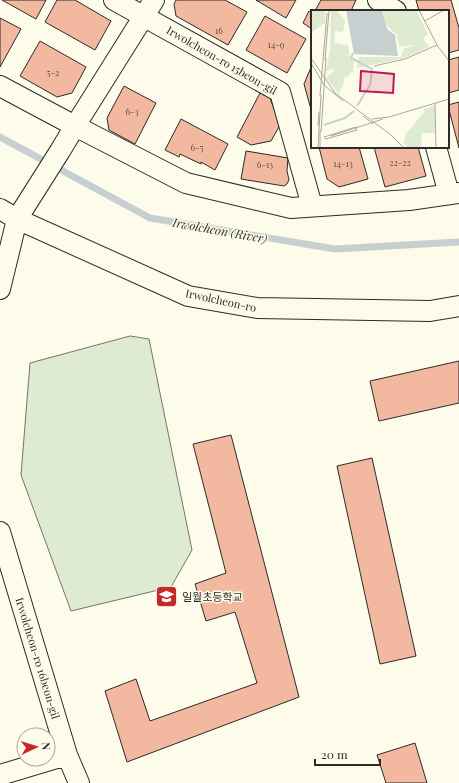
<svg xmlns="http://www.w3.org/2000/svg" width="459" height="783" viewBox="0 0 459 783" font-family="'Playfair Display','Noto Sans KR',serif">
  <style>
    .garden { fill: #deebd1; stroke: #74746e }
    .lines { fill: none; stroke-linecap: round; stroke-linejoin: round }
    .stream { stroke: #c7d0d0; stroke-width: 7 }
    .building { fill: #f2b8a0; stroke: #2b2b2b }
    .minor-casing { stroke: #2b2b2b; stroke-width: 22 }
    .minor { stroke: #fdfbea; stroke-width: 20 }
    .labels { text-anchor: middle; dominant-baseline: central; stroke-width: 3; stroke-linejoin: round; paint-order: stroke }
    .number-label { font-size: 9px; fill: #5d4e48 }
    .street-label { font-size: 11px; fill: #2b2b2b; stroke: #fdfbea }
    .poi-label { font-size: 11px; fill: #2b2b2b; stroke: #fdfbea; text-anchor: start }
    .water-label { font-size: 12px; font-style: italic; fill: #2b2b2b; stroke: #fdfbea }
    .inset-river { fill: none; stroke: #c7d0d0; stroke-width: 2 }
    .inset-road { fill: none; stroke: #a9a89e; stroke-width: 1 }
    .view { fill: #c2185b; fill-opacity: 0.15; stroke: #c2185b; stroke-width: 2 }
    .inset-edge { fill: none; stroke: #2b2b2b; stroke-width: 2 }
  </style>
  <rect width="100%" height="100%" fill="#fdfbea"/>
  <path class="garden" d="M130 336 149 339 192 550 171 587 71 611 21 475 30 363Z"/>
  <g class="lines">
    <path class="stream" d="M0 137 150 218 335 249 459 242"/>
  </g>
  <path class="building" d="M2 0H46L36 19Z
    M57 0H75L111 21 95 50 45 22Z
    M176 0H225L247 12 228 45 176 16 174 4Z
    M256 0H296L286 18Z
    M321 0H356L351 11H315Z
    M416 0H451L459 28V50L448 53V11H419Z
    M309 11 312 13V29L303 23Z
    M265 16 306 39 287 73 246 50Z
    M0 18 21 29 0 67Z
    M40 41 86 67 72 93 57 97 20 76Z
    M459 57V90L448 93V60Z
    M312 65V113L304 84Z
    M124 86 156 103 135 144 109 130 107 118Z
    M260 93 270 98 280 125 271 141 251 145 237 137Z
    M459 102V148L448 106V105Z
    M181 119 228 144 215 170 201 162V164L180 154 179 157 165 150Z
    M319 147H359L368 179 339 187 327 179Z
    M374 147H418L426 176 385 187Z
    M246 151 288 158 287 171 289 180 287 184 284 186 241 179Z
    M459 361V403L379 421 370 381Z
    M231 435 299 697 127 762 105 691 136 679 150 721 257 683 235 612 206 621 195 584 226 573 193 444Z
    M372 458 416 656 380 664 337 466Z
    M415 743 427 783H386L377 755Z"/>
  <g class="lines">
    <defs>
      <path id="minor" d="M114 0 280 92 312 206
        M378 0 396 11
        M0 86 75 126 154 0
        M436 147 449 194
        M0 209 17 219 188 296 257 308 430 311 459 306
        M0 289 17 219 60 151 75 126 186 183 291 208 409 200 459 193
        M0 532 67 755 79 783
        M0 775 67 755"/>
    </defs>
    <use href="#minor" class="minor-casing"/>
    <use href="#minor" class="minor"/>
  </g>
  <defs>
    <symbol id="school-square" viewBox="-11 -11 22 22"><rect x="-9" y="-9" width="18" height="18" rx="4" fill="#c62828" stroke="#fdfbea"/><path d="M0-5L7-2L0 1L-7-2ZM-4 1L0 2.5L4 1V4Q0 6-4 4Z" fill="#fff"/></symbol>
  </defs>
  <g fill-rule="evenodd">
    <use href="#school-square" x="154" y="584" width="25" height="25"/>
  </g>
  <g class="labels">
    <g class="number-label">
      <text x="219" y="30">16</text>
      <text x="276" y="44">14-9</text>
      <text x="53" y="72">5-2</text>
      <text x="132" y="111">6-3</text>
      <text x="197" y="147">6-5</text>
      <text x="400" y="162">22-22</text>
      <text x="343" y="163">14-13</text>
      <text x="265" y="164">6-13</text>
    </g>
    <g class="street-label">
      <text transform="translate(222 60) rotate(30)">Irwolcheon-ro 15beon-gil</text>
      <text transform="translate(221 300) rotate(12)">Irwolcheon-ro</text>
      <text transform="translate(38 658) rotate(73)">Irwolcheon-ro 16beon-gil</text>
    </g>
    <g class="poi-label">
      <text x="182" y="596">일월초등학교</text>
    </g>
    <g class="water-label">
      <text transform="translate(220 230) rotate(10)">Irwolcheon (River)</text>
    </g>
  </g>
  <g transform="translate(311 10)">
    <rect width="138" height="138" fill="#fdfbea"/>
    <path d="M111 27 118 37 94 48 45 58 48 47H90L92 39 104 35ZM124 96V123H111L110 138H97L93 133 95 124 113 102 112 99Z" fill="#deebd1"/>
    <path d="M0 0H14V13L2 21 0 26ZM20 0H25L34 10 32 22 24 21 23 33 37 35 39 48 43 52 42 63 40 62 38 66 32 68 34 70 28 84 15 68 23 61 21 59 15 61 19 40Z" fill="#deebd1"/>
    <path d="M72 0H105L117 24 104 35 88 37 86 25 74 14Z" fill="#deebd1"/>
    <path d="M35 0H71L76 19 84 25 87 46 43 44Z" fill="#c7d0d0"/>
    <path class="inset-river" d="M42 43 40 48 61 59 59 75 46 96M13 115 34 108 43 101"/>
    <path class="inset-road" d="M108 0 126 35 138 51M114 11 133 0M0 48 24 83 80 125 93 138M14 50 18 0M0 53 13 75 32 91M63 56 94 49 126 35M9 86 16 3M124 93 125 138M52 106 62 114M78 107 138 89M61 109 78 107M7 116 8 102M45 117 46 120 15 129 13 127ZM10 122 15 48M20 126 72 109M7 138 10 85M9 138V120"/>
    <path class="view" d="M50 61 83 64 82 83 49 81Z"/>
    <rect width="138" height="138" class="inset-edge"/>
  </g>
  <g transform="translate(36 747) rotate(86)"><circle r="19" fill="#fdfbea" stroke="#a9a89e"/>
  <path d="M0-3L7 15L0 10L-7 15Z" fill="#c62828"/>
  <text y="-6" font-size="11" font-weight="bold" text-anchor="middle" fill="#2b2b2b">N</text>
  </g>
  <path d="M315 759v6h65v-6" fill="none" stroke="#2b2b2b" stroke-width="2"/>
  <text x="321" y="759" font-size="12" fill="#2b2b2b" stroke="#fdfbea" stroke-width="3" paint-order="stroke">20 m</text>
</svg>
